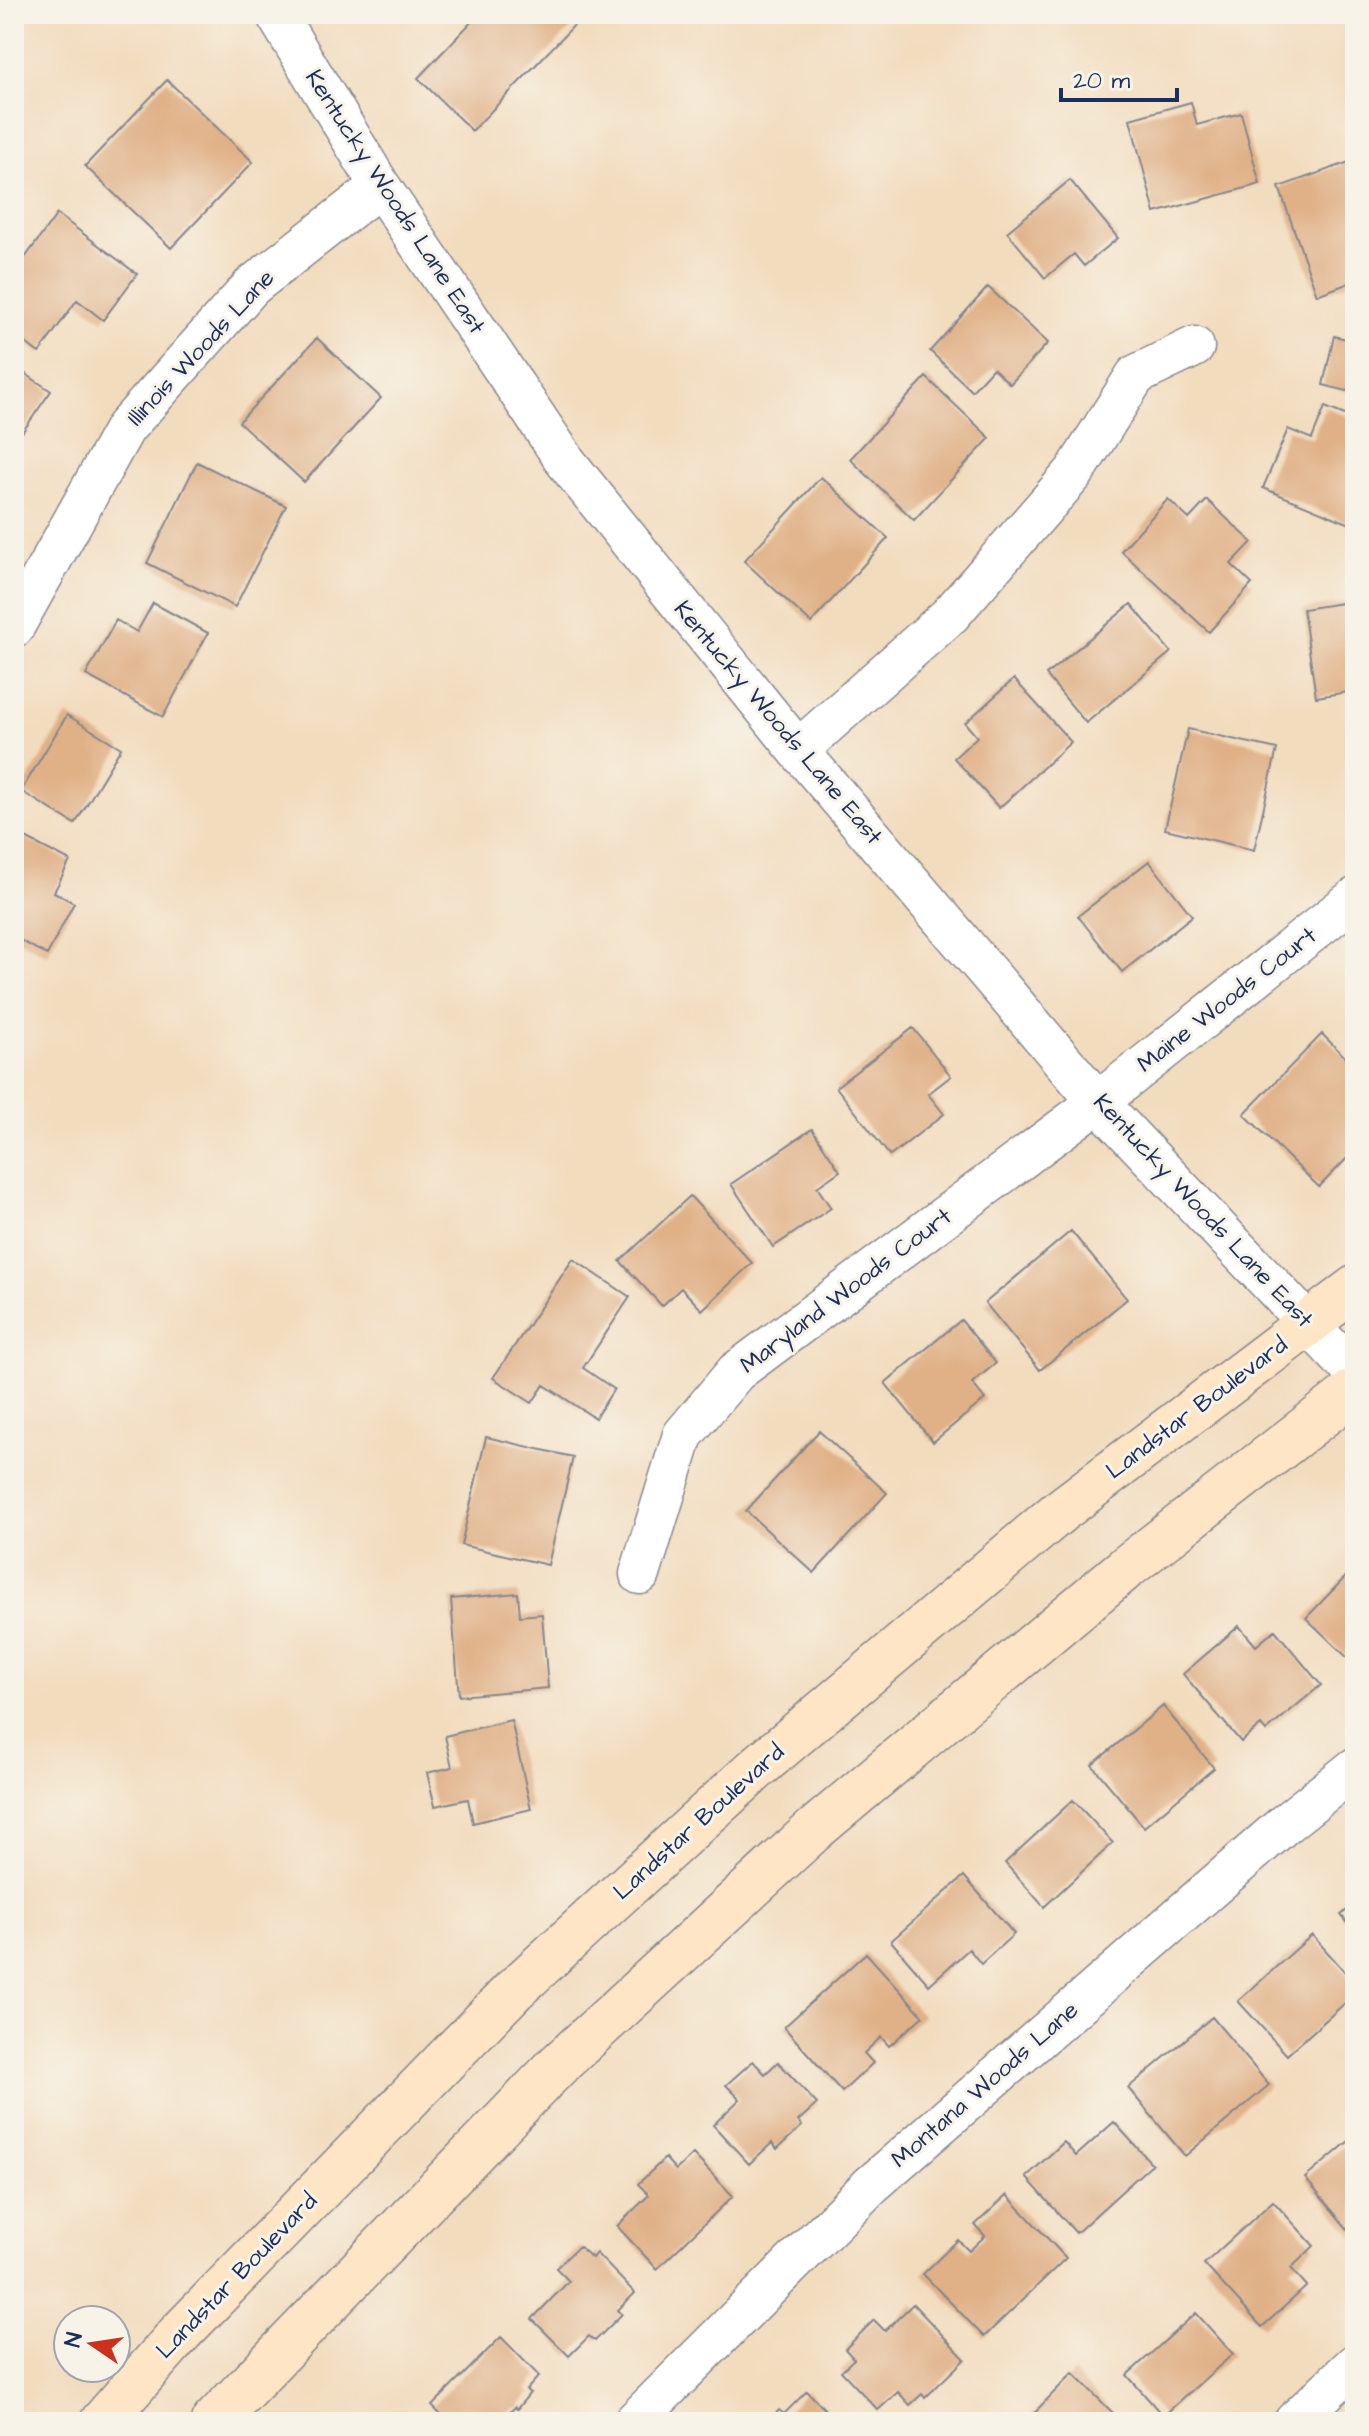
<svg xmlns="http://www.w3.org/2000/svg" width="1369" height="2436" viewBox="0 0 1369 2436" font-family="'Architects Daughter',sans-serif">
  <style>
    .building { fill: #e0b187 }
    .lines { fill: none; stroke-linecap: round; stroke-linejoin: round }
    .street-casing { stroke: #86868e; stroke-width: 43 }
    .secondary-casing { stroke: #86868e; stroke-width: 47 }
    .street { stroke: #fff; stroke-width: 40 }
    .secondary { stroke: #fde5c5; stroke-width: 44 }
    .labels { text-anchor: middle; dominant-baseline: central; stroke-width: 6; stroke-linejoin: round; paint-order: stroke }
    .street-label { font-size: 24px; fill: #1b2f5e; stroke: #f7f3e8 }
  </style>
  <rect width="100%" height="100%" fill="#f7f3e8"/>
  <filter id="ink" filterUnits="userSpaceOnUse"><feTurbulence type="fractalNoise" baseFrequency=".0125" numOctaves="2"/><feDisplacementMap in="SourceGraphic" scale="16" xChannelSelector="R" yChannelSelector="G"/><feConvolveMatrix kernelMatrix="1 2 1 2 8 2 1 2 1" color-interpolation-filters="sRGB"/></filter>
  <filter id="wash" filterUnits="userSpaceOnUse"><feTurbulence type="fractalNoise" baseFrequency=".006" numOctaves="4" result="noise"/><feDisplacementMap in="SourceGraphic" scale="32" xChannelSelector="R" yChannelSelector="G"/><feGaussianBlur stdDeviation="1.8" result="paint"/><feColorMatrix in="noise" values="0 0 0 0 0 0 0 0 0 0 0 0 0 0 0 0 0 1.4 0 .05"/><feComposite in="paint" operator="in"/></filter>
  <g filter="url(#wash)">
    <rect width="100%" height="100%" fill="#f2dcbe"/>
    <g id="blocks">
      <path class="building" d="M479 14H585L472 131 418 78Z
        M167 80 253 162 171 248 85 166Z
        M1191 102 1197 125 1241 113 1260 184 1155 213 1130 119Z
        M1355 160V281L1317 295 1279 187Z
        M1070 180 1118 238 1084 266 1074 254 1045 278 1007 232Z
        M57 214 137 274 103 320 77 300 39 353 14 334V321L18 316 14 313V273Z
        M988 287 1048 343 1010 384 993 368 972 391 930 351Z
        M1334 336 1355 341V393L1323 385Z
        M317 338 381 398 304 482 239 422Z
        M14 366 51 391 14 444Z
        M926 377 990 438 914 520 850 459Z
        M1325 407 1355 419V526L1263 488 1288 429 1312 439Z
        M197 462 286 506 235 607 147 563Z
        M821 477 888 538 811 623 744 561Z
        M1168 499 1189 519 1207 500 1252 542 1231 564 1252 584 1209 632 1121 551Z
        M1355 601V691L1316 697 1303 609Z
        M153 603 208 633 163 717 86 675 116 620 137 632Z
        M1131 604 1171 652 1086 723 1046 675Z
        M1014 679 1071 742 999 808 954 758 977 737 965 723Z
        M67 715 121 748 75 824 21 791Z
        M1188 729 1277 749 1254 850 1165 829Z
        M14 832 70 861 54 892 74 903 47 955 14 937Z
        M1149 861 1192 916 1122 972 1078 916Z
        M913 1028 951 1076 928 1094 944 1114 890 1156 836 1087Z
        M1322 1034 1355 1067V1150L1319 1187 1244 1114Z
        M812 1129 840 1171 817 1187 831 1208 773 1247 731 1184Z
        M690 1196 752 1263 702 1310 681 1288 662 1306 620 1261Z
        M1071 1231 1127 1299 1040 1370 985 1303Z
        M573 1259 630 1297 583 1368 614 1389 595 1418 544 1385 532 1403 493 1378Z
        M961 1320 996 1363 972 1383 985 1399 933 1442 885 1383Z
        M819 1431 887 1493 814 1573 746 1511Z
        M486 1437 573 1457 548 1565 461 1545Z
        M1355 1567V1665L1306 1618Z
        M518 1593 520 1616 542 1614 548 1688 459 1696 451 1599Z
        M1239 1626 1256 1646 1275 1630 1321 1685 1266 1731 1261 1725 1241 1742 1183 1674Z
        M1163 1706 1214 1768 1144 1827 1092 1765Z
        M511 1720 531 1809 473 1823 468 1799 435 1806 427 1773 452 1767 445 1736Z
        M1073 1800 1113 1843 1044 1907 1005 1863Z
        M964 1876 1014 1934 981 1964 969 1949 929 1985 891 1941Z
        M1355 1903V1932L1341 1915Z
        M1312 1935 1355 1983V1994L1287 2055 1238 2001Z
        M866 1953 923 2016 889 2046 881 2037 864 2053 873 2063 842 2092 784 2027Z
        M1212 2017 1269 2085 1185 2156 1128 2088Z
        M753 2061 765 2074 778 2062 817 2104 798 2121 802 2126 777 2149 772 2143 749 2164 713 2125 740 2099 726 2085Z
        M1114 2122 1152 2164 1076 2233 1026 2177 1064 2142 1076 2156Z
        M1355 2136V2238L1305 2178Z
        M693 2154 733 2196 657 2269 617 2226 649 2195 638 2184 665 2158 676 2170Z
        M1007 2195 1066 2258 984 2337 923 2274 958 2240 969 2251 985 2236 975 2225Z
        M1273 2201 1314 2246 1291 2268 1307 2286 1262 2327 1204 2264Z
        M579 2246 592 2258 596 2253 635 2293 618 2310 622 2314 595 2341 589 2336 569 2356 532 2319 569 2281 556 2268Z
        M913 2304 965 2359 925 2398 922 2394 910 2405 898 2392 878 2410 841 2371 854 2359 845 2349 874 2320 885 2331Z
        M1196 2313 1233 2354 1163 2416 1127 2375Z
        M501 2337 539 2376 526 2390 530 2393 517 2409 515 2407 504 2418 500 2414 493 2422H448L432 2406Z
        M1073 2373 1122 2422H1025Z
        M807 2391 837 2422H767L779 2410 784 2414Z"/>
    </g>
  </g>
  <g filter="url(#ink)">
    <use href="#blocks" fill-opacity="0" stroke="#86868e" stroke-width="2"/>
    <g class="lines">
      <defs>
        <path id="street" d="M276 14 380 186 566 462 798 750 1098 1102 1355 1373
          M14 627 125 428 252 286 380 186
          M798 750 950 615 1074 473 1136 375 1194 347
          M640 1574 683 1435 736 1372 1098 1102 1355 898
          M634 2422 871 2185 1286 1823 1355 1768
          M1294 2422 1355 2364"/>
        <path id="secondary" d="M102 2422 181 2332 514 1990 758 1767 1059 1512 1355 1288
          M213 2422 557 2066 816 1828 1127 1567 1355 1390"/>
      </defs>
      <use href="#street" class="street-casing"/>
      <use href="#secondary" class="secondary-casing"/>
      <use href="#street" class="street"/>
      <use href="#secondary" class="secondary"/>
    </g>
  </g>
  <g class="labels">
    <g class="street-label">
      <text transform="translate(395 202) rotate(57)">Kentucky Woods Lane East</text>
      <text transform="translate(201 348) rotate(-47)">Illinois Woods Lane</text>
      <text transform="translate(778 723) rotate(50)">Kentucky Woods Lane East</text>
      <text transform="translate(1227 1000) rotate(-38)">Maine Woods Court</text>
      <text transform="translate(1203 1211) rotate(47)">Kentucky Woods Lane East</text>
      <text transform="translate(846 1291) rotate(-37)">Maryland Woods Court</text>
      <text transform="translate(1197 1408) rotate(-37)">Landstar Boulevard</text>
      <text transform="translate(699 1822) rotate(-42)">Landstar Boulevard</text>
      <text transform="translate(985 2085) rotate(-41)">Montana Woods Lane</text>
      <text transform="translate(237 2276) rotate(-46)">Landstar Boulevard</text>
    </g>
  </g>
  <rect width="1369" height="2436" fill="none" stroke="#f7f3e8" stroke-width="48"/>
  <g transform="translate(92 2344) rotate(283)"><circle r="38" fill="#f7f3e8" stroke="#9fa5b1" stroke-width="2"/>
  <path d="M0-6L14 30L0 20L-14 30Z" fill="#c8321e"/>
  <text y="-12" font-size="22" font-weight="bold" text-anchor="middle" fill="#1b2f5e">N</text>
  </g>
  <path d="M1061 88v12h116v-12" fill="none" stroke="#1b2f5e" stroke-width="4"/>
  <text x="1073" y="88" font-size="24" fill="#1b2f5e" stroke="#f7f3e8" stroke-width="6" paint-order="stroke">20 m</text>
</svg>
